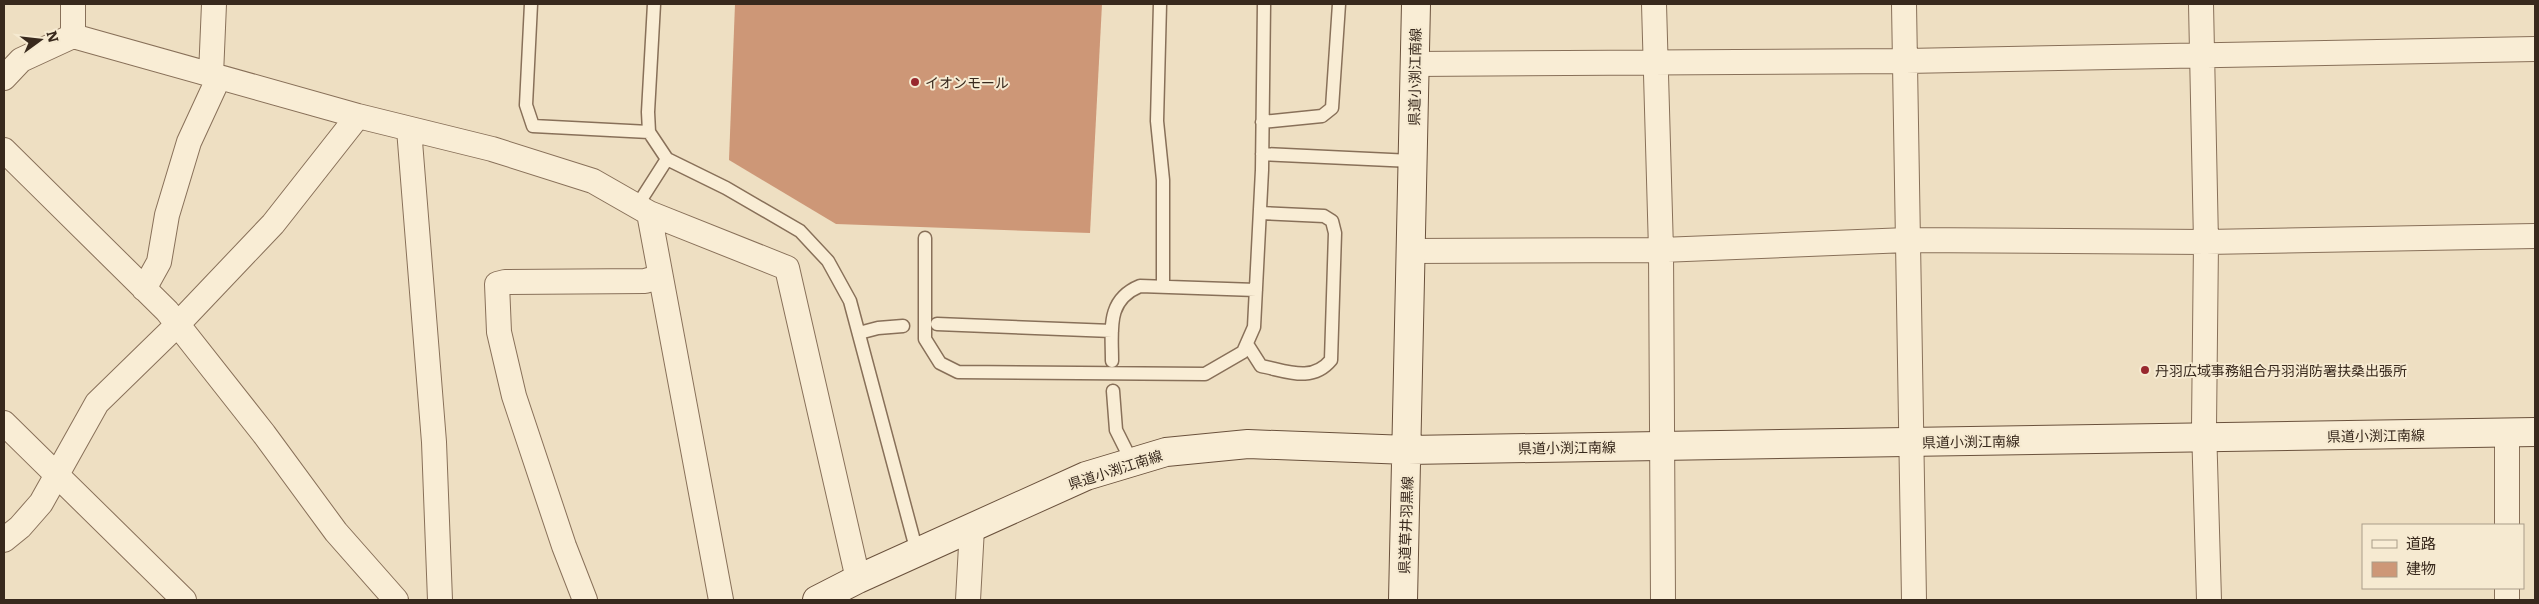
<svg xmlns="http://www.w3.org/2000/svg" width="2539" height="604" viewBox="0 0 2539 604" font-family="Literata,'Noto Sans JP',serif">
  <style>
    .building { fill: #cd9777 }
    .lines { fill: none; stroke-linecap: round; stroke-linejoin: round }
    .lane-casing { stroke: #887059; stroke-width: 15 }
    .street-casing { stroke: #887059; stroke-width: 26 }
    .secondary-casing { stroke: #6a513c; stroke-width: 30 }
    .lane { stroke: #f9edd5; stroke-width: 12 }
    .street { stroke: #f9edd5; stroke-width: 24 }
    .secondary { stroke: #f9edd5; stroke-width: 28 }
    .poi-dot { fill: #98282e; stroke: #f6ead1; stroke-width: 2 }
    .labels { text-anchor: middle; dominant-baseline: central; stroke-width: 4; stroke-linejoin: round; paint-order: stroke }
    .street-label { font-size: 14px; fill: #38291d; stroke: #f6ead1 }
    .poi-label { font-size: 14px; fill: #38291d; stroke: #f6ead1; text-anchor: start }
  </style>
  <rect width="100%" height="100%" fill="#eedfc2"/>
  <path class="building" d="M735 4H1102L1090 233 836 224 729 160Z"/>
  <g class="lines">
    <defs>
      <path id="lane" d="M531 4 526 105 533 126 649 132
        M654 4 648 112 649 132 667 159 726 188 800 231 828 261 850 301 917 552
        M1160 4 1157 121 1163 180V287
        M1262 122 1322 116 1332 108 1339 4
        M1262 154 1412 161
        M637 206 667 159
        M925 238V339L940 363 958 372 1205 374 1243 352 1254 327 1262 170 1264 4
        M937 324 1112 331
        M859 333 878 328 903 326
        M1247 344 1261 366C1287 371 1312 383 1331 360L1335 233 1332 221 1324 216 1260 213
        M1112 361C1112 329 1106 300 1140 286L1256 290
        M1113 391 1116 430 1132 462"/>
      <path id="street" d="M73 4V36
        M1654 4 1661 250 1663 600
        M1904 4 1914 600
        M2201 4 2206 242 2204 427 2209 600
        M1414 64 1906 61 2535 49
        M211 75 214 4
        M4 78 21 60 73 36 358 116 492 149 593 181 649 213 787 268 858 579
        M409 129 434 442 440 600
        M4 150 167 311 264 434 336 532 396 600
        M649 213 721 600
        M1410 251 1661 250 1907 240 2206 242 2535 236
        M144 289 159 262 167 215 189 142 219 77
        M4 423 184 600
        M2507 433V525
        M4 540 20 527 41 503 97 403 177 325 273 224 358 116
        M2507 588V600
        M585 600 564 546 514 396 499 332 497 284 505 282 645 281 659 277
        M968 600 972 528"/>
      <path id="secondary" d="M817 600 858 579 1086 476 1166 452 1248 444 1408 450 2535 432
        M1403 600 1416 4"/>
    </defs>
    <use href="#lane" class="lane-casing"/>
    <use href="#street" class="street-casing"/>
    <use href="#secondary" class="secondary-casing"/>
    <use href="#lane" class="lane"/>
    <use href="#street" class="street"/>
    <use href="#secondary" class="secondary"/>
  </g>
  <g class="poi-dot">
    <circle cx="915" cy="82" r="5"/>
    <circle cx="2145" cy="370" r="5"/>
  </g>
  <g class="labels">
    <g class="street-label">
      <text transform="translate(1414 77) rotate(-89)">県道小渕江南線</text>
      <text transform="translate(2376 435) rotate(-1)">県道小渕江南線</text>
      <text transform="translate(1971 441) rotate(-1)">県道小渕江南線</text>
      <text transform="translate(1567 447) rotate(-1)">県道小渕江南線</text>
      <text transform="translate(1115 469) rotate(-18)">県道小渕江南線</text>
      <text transform="translate(1405 525) rotate(-88)">県道草井羽黒線</text>
    </g>
    <g class="poi-label">
      <text x="925" y="82">イオンモール</text>
      <text x="2155" y="370">丹羽広域事務組合丹羽消防署扶桑出張所</text>
    </g>
  </g>
  <rect width="2539" height="604" fill="none" stroke="#38291d" stroke-width="10"/>
  <rect x="2362" y="524" width="162" height="65" fill="#f6ead1" stroke="#aa9d89"/>
  <rect x="2372" y="540" width="25" height="8" fill="#f9edd5" stroke="#aa9d89"/>
  <text x="2406" y="549" font-size="15" fill="#38291d">道路</text>
  <rect x="2372" y="562" width="25" height="15" fill="#cd9777" stroke="#aa9d89"/>
  <text x="2406" y="574" font-size="15" fill="#38291d">建物</text>
  <g transform="translate(40 40) rotate(75)" stroke="#f6ead1" stroke-width="4" paint-order="stroke">
  <path d="M0-4L9 19L0 12L-9 19Z" fill="#38291d"/>
  <text y="-8" font-size="14" font-weight="bold" text-anchor="middle" fill="#38291d">N</text>
  </g>
</svg>
